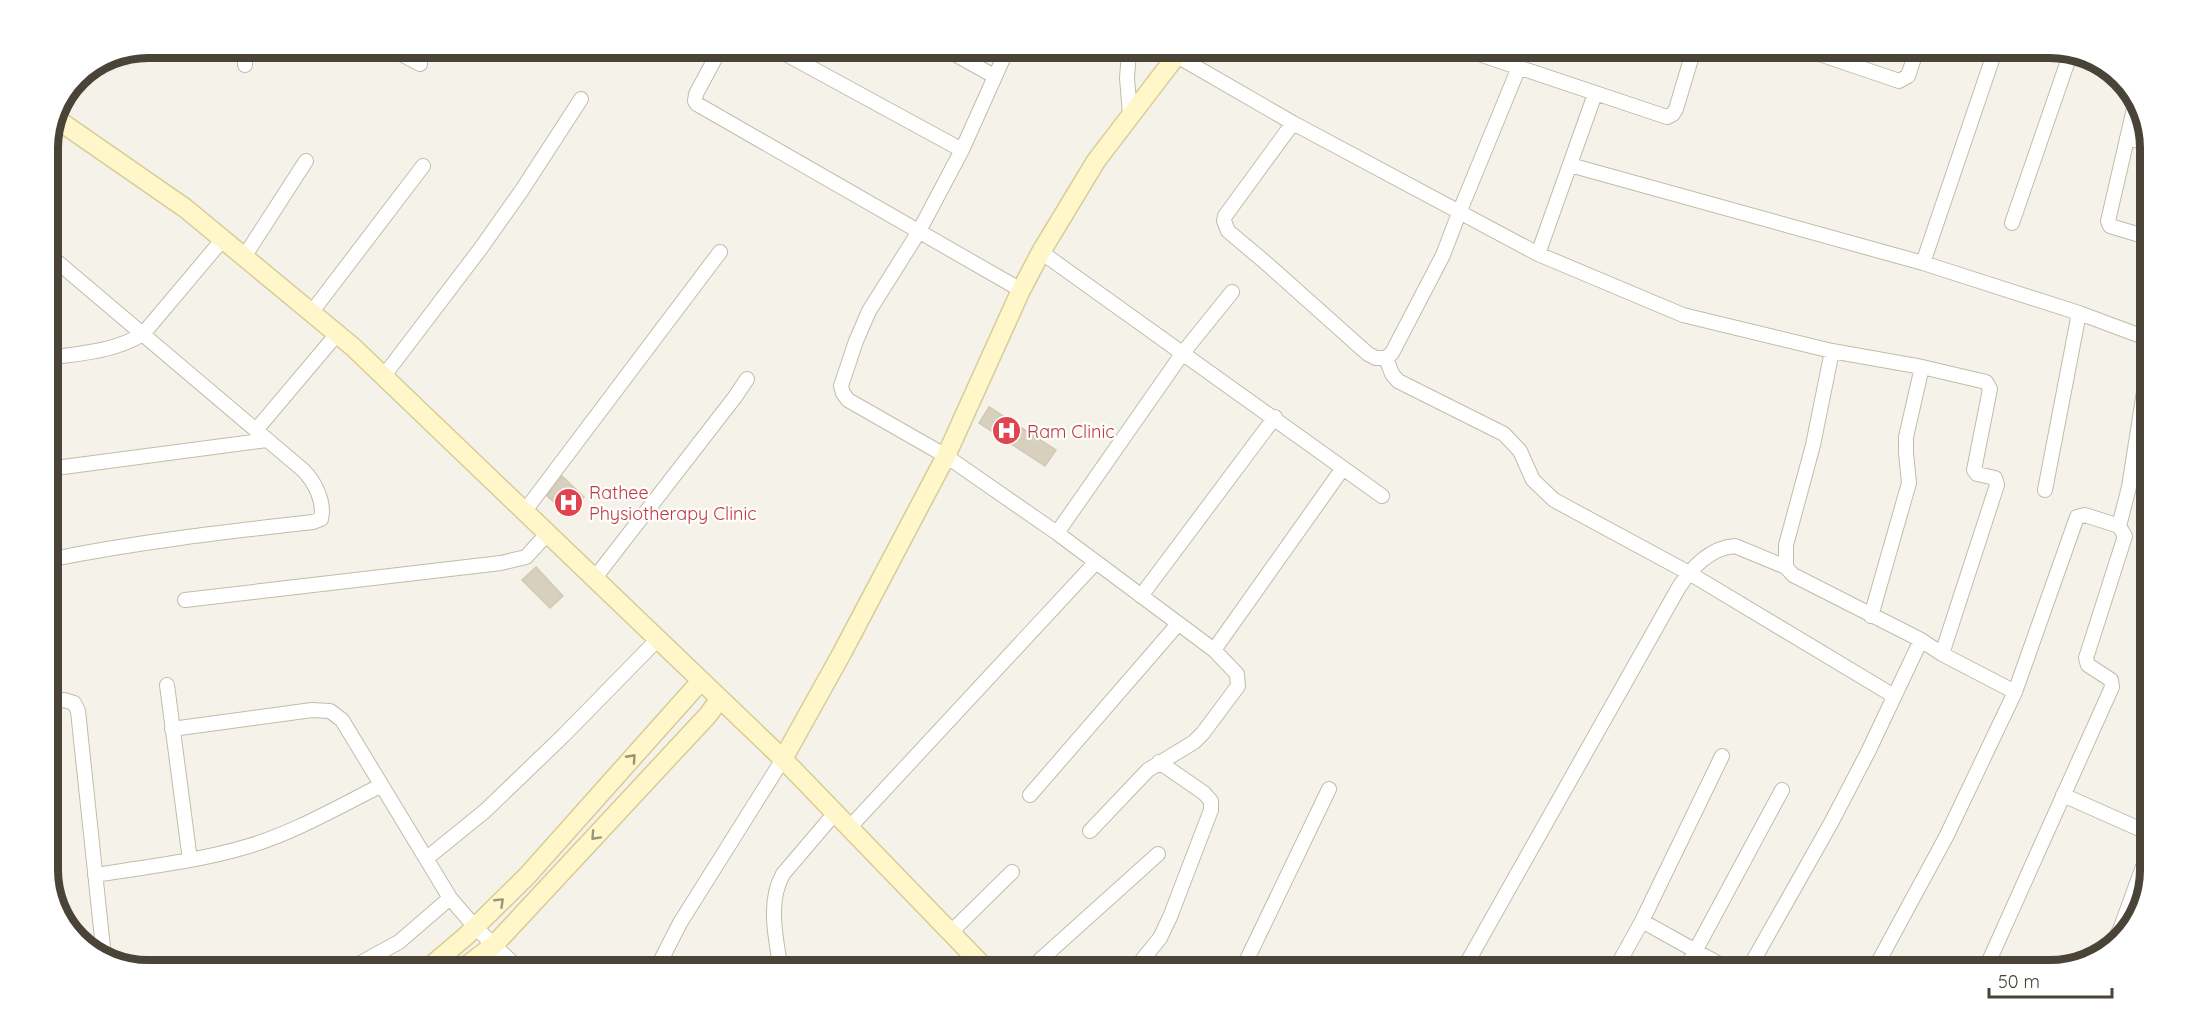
<svg xmlns="http://www.w3.org/2000/svg" width="2199" height="1018" viewBox="0 0 2199 1018" font-family="Quicksand,sans-serif">
  <style>
    .building { fill: #d7d0be; stroke: #d3c9b1; stroke-width: 1.5 }
    .lines { fill: none; stroke-linecap: round; stroke-linejoin: round }
    .street-casing { stroke: #c1bcab; stroke-width: 16 }
    .secondary-casing { stroke: #d7cc97; stroke-width: 21 }
    .street { stroke: #fff; stroke-width: 14 }
    .secondary { stroke: #fff7c9; stroke-width: 18 }
    .oneway { stroke: #9b9579 }
    .labels { text-anchor: middle; dominant-baseline: central; stroke-width: 4.5; stroke-linejoin: round; paint-order: stroke }
    .health-label { font-size: 18px; fill: #be3a42; stroke: #fff; text-anchor: start }
    .rim { fill: none; stroke: #494437; stroke-width: 8 }
  </style>
  <rect width="100%" height="100%" fill="#f5f3e9"/>
  <path class="building" d="M989 407 1056 450 1045 466 979 423Z
    M562 476 584 497 568 515 547 496Z
    M536 567 563 596 550 608 522 580Z"/>
  <g class="lines">
    <defs>
      <path id="street" d="M1805 49 1899 81 1908 76 1917 49
        M1467 50 1667 117 1673 114 1676 109 1694 49
        M951 52 994 76
        M1006 52 962 150 918 233 869 311 856 341 841 386 843 393 848 400 946 456 1057 533 1214 650 1237 674 1238 686 1203 733 1194 742 1148 770 1090 831
        M1129 52 1127 78 1130 114
        M718 53 696 94 695 101 697 104 1021 290
        M784 53 962 150
        M401 54 420 64
        M1177 56 1293 123 1538 254 1683 315 1832 351 1922 367 1986 382 1990 389 1974 470 1977 474 1995 478 1997 485 1942 654
        M245 65V55
        M2136 100 2108 221 2110 226 2150 238
        M1293 123 1225 216 1224 221 1228 231 1266 263 1368 354 1376 358H1386L1392 353 1443 255 1459 213 1519 67
        M2127 138 2151 144
        M1570 165 1923 263 2079 313 2149 339
        M2012 223 2071 52
        M1041 252 1382 496
        M48 254 303 470C315 482 325 502 321 519L313 522C224 532 136 542 48 560
        M1538 254 1595 94
        M244 257 306 161
        M1923 263 1996 48
        M311 313 423 166
        M48 358C82 353 113 352 143 334L223 239
        M1386 358 1392 374 1398 381 1504 434 1520 451 1533 480 1554 500 1689 573 1894 696
        M383 377 481 248 522 190 581 99
        M256 430 337 334
        M48 469 267 440
        M2045 490 2079 313
        M524 512 720 252
        M2119 526 2129 487 2149 360
        M1057 533 1182 354 1232 292
        M1786 567V545L1813 445 1832 351
        M594 579 735 397 747 379
        M1141 596 1275 417
        M185 600 501 563 526 557 547 534
        M1871 616 1909 483 1906 453V437L1922 367
        M1214 650 1343 468
        M167 685 190 860
        M48 702 64 700 74 703 78 711 104 957
        M172 729 312 710 330 711 342 720 450 898 475 927 520 970
        M1030 795 1178 624
        M2063 795 2144 831
        M849 828 1096 562
        M427 858 485 811 564 735 657 640
        M95 875C147 867 199 861 249 846 295 832 338 807 380 786
        M1642 921 1730 970
        M951 932 1012 872
        M2111 948 2121 927 2144 864
        M348 970 399 942 450 898
        M656 970 680 923 783 759
        M781 970C776 939 767 902 783 874L835 813
        M1029 970 1158 854
        M1134 970 1160 938 1170 917 1211 810V801L1204 793 1159 762
        M1242 970 1329 789
        M1463 970 1679 587C1692 568 1709 548 1735 546L1786 567 1793 575 1921 640 1942 654 2015 692
        M1615 970 1642 921 1722 756
        M1685 970 1782 790
        M1748 970 1831 823 1868 752 1921 640
        M1874 970 1946 837 2015 692 2077 517 2085 515 2119 526 2125 536 2086 658 2088 665 2111 680 2112 687 1985 970"/>
      <path id="secondary" d="M58 120 185 208 353 347 783 759 987 970
        M783 759 842 653 946 456 1021 290 1041 252 1096 161 1180 51
        M426 970 466 936 527 876 700 682
        M461 970 495 944 708 715 719 700"/>
    </defs>
    <use href="#street" class="street-casing"/>
    <use href="#secondary" class="secondary-casing"/>
    <use href="#street" class="street"/>
    <use href="#secondary" class="secondary"/>
  </g>
  <defs><path id="oneway-chevron" d="M-2-3.5L2.5 0L-2 3.5" fill="none" stroke-width="1.6" stroke-linecap="round" stroke-linejoin="round" transform="scale(1.5)"/></defs>
  <g class="oneway">
    <use href="#oneway-chevron" transform="translate(632 758) rotate(-48)"/>
    <use href="#oneway-chevron" transform="translate(595 836) rotate(133)"/>
    <use href="#oneway-chevron" transform="translate(500 902) rotate(-44)"/>
  </g>
  <defs>
    <symbol id="hospital-disc" viewBox="-11 -11 22 22"><circle r="9.5" fill="#e0444e" stroke="#fff"/><path d="M-5-5h3v3.5h4V-5h3V5h-3V1.5h-4V5h-3Z" fill="#fff"/></symbol>
  </defs>
  <g fill-rule="evenodd">
    <use href="#hospital-disc" x="990" y="414" width="33" height="33"/>
    <use href="#hospital-disc" x="552" y="486" width="33" height="33"/>
  </g>
  <g class="labels">
    <g class="health-label">
      <text x="1027" y="431">Ram Clinic</text>
      <text x="589" y="492">Rathee<tspan x="589" dy="21">Physiotherapy Clinic</tspan></text>
    </g>
  </g>
  <path d="M0 0H2199V1018H0ZM148 58H2050A90 90 0 0 1 2140 148V870A90 90 0 0 1 2050 960H148A90 90 0 0 1 58 870V148A90 90 0 0 1 148 58Z" fill="#fff" fill-rule="evenodd"/>
  <path class="rim" d="M148 58H2050A90 90 0 0 1 2140 148V870A90 90 0 0 1 2050 960H148A90 90 0 0 1 58 870V148A90 90 0 0 1 148 58Z"/>
  <path d="M1989 988v9h123v-9" fill="none" stroke="#494437" stroke-width="3"/>
  <text x="1998" y="988" font-size="18" fill="#494437" stroke="#ffffff" stroke-width="4.5" paint-order="stroke">50 m</text>
</svg>
